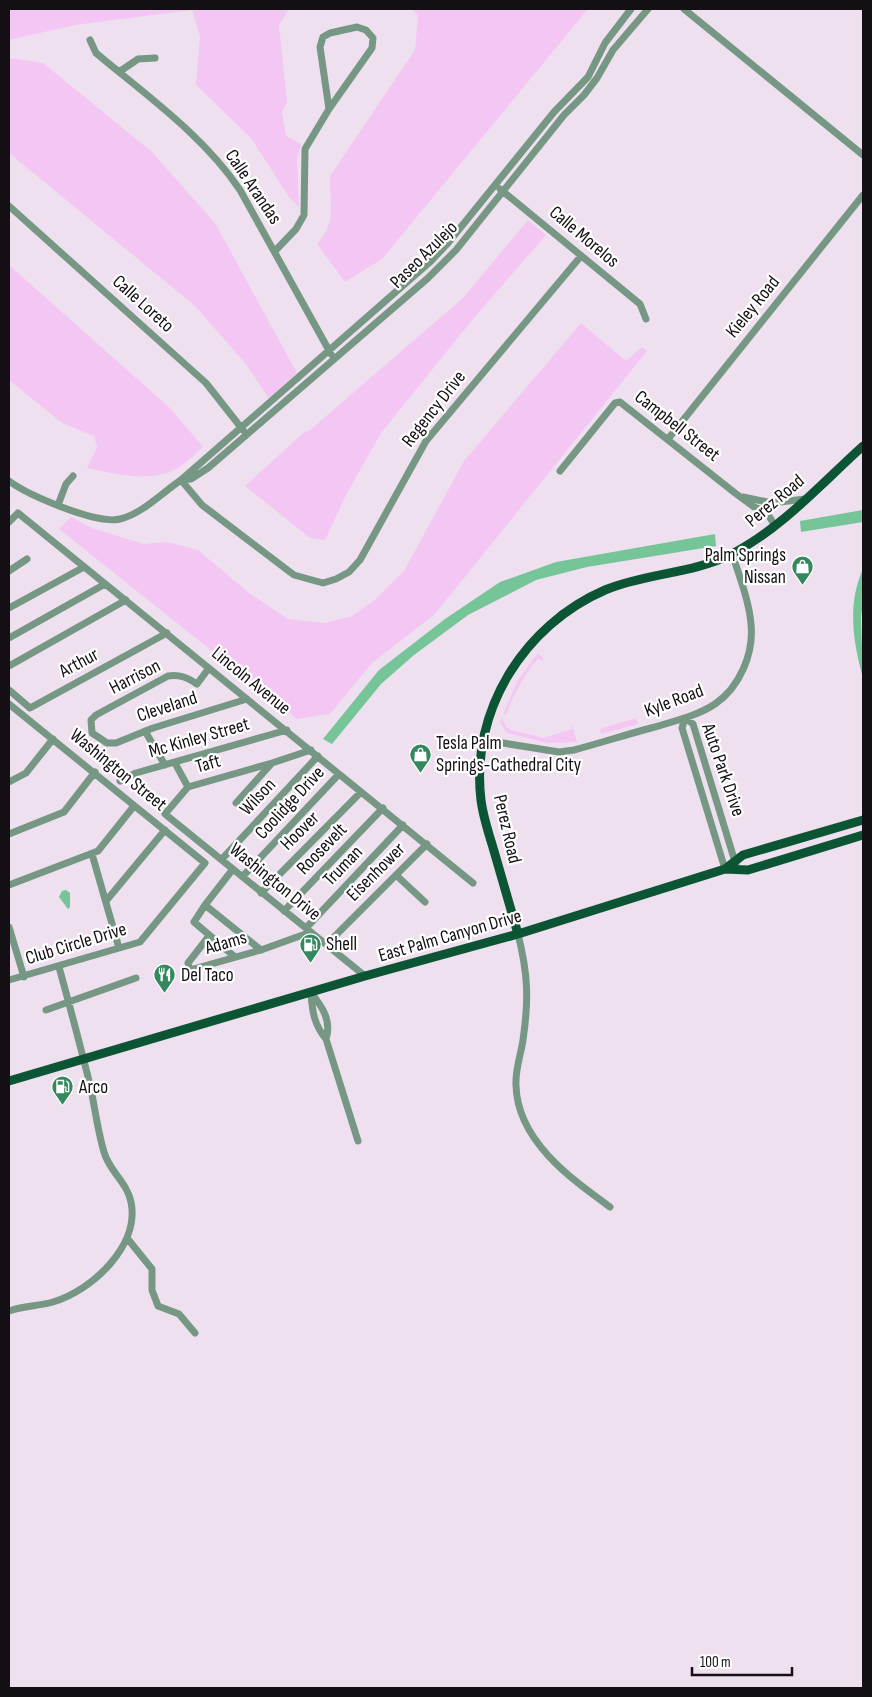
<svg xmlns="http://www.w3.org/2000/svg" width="872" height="1697" viewBox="0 0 872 1697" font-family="'Sofia Sans Condensed',sans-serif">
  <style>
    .green { fill: #f4c6f4 }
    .water { fill: #75c598 }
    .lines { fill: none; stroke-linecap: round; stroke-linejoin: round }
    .minor { stroke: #769783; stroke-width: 7 }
    .major { stroke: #0b5534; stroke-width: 9 }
    .labels { text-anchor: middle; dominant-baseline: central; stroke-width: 4.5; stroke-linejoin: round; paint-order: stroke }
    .street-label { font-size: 19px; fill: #140f14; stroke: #fff }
    .poi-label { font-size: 19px; fill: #140f14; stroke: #fff; text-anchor: start }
  </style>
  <rect width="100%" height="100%" fill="#efe0ef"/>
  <path class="green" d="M9 9H289L279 25 287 102 282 112 286 136 301 144 297 159 299 207 289 197 251 138 196 85 200 37 192 10 75 25 9 40Z
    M412 9H588L382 259 345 282 317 244 326 232 331 216 330 176 415 50 418 16Z
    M9 58 43 63 152 152 215 223 297 373 269 398 245 363 195 306 9 153Z
    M528 220 546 235 473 319 381 433 347 493 325 540 310 538 245 486 302 434 310 430 463 298Z
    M9 265 171 409 203 447C195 454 188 462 179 467 153 484 115 474 87 468L97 447 94 436 62 423 9 380Z
    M581 323 626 361 642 347 647 351 435 614 372 663 330 714 297 719 59 529 71 517 92 528 144 544 167 542 198 550 249 593 288 619 325 623 352 616 376 599 404 571 464 461Z
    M538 653 543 658V661L538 658C524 675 514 694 506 714L503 715 518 680Z
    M502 717 506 727 511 730 544 738 572 729V724L577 742 547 743 507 733 500 722Z
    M636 718 638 724 601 734 600 729Z"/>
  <path class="water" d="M863 510V522L801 532 800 521Z
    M715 534 716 546 587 567 536 580 468 615 414 655 381 684 332 744 323 739 379 670 445 619 500 582 556 562Z
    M863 569V604L861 617 863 678C853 642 847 604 863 569Z
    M66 890 70 893V907L68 909 59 897 62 891Z"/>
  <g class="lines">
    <path class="minor" d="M684 9 863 155
      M357 27 366 30 373 38 372 48 329 109 320 47 323 37 330 33Z
      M90 40 96 53C146 95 204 136 240 190L331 354
      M119 72 138 59 155 58
      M500 189 640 304 646 319
      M9 206 206 383 243 430
      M275 251 296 229 304 215 305 149 329 109
      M668 439 863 195
      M560 471 615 403 620 402 735 493 754 507 766 511 775 526
      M181 480 191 479 208 468 428 278 456 250 564 115 584 95 597 78 613 50 648 9
      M181 480 202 505 294 575 323 583 336 579 349 572 360 560 426 441 581 256
      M9 481C28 495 97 525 120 519 142 514 163 492 181 480L431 261 448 243 554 112 588 77 605 43 631 9
      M743 497 772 503 805 499
      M58 505 66 484 73 476
      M9 522 18 513 473 883
      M9 571 27 559
      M9 608 84 567
      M9 638 105 584
      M9 666 126 600
      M209 668 197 684C188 678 180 674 168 676L96 715 91 720 92 733 107 743H116L153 728 247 699
      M9 690 30 708 167 633
      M9 704 205 863 140 942 9 980
      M145 731 165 765
      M484 740 559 752 574 750C600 743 625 735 651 728 672 722 697 716 715 704 740 687 754 653 751 624 749 600 739 576 732 553
      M175 763 188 787
      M272 763 188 787 165 814 365 976
      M120 781 136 773 287 730
      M9 782 26 773 53 739
      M236 803 272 763 311 750
      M9 834 64 812 95 772
      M92 854 119 948
      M222 859 318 756
      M233 869 205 905 261 950
      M725 869 682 728 685 718 693 724 736 865
      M396 875 425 902
      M243 876 339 774
      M9 885 98 851 134 806
      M261 893 361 792
      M106 901 165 830
      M205 905 194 922 235 957
      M284 911 383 808
      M9 927 24 977
      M306 928 403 825
      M518 934C528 974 529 999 523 1040 521 1054 515 1070 516 1085 517 1140 570 1178 610 1207
      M209 936 188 963 190 970 261 950 311 932
      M327 944 427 844
      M311 993C312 1010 314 1025 326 1039L358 1141
      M311 993C322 1006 332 1021 326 1039
      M46 1010 136 978
      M127 1238 152 1269V1290L158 1306 179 1314 195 1333
      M9 1311C23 1306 39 1306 53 1302 93 1290 140 1245 131 1202 127 1182 109 1171 104 1152 98 1132 95 1109 91 1089 81 1048 70 1007 59 967"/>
    <path class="major" d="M725 869 748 870 863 835
      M518 934C510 907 502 879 494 851 489 834 483 817 481 800 470 711 524 625 605 590 646 573 692 574 732 554 782 528 822 483 863 446
      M9 1081 365 976 518 934 725 869 743 855 863 820"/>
  </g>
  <defs>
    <symbol id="shop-pin" viewBox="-11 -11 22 30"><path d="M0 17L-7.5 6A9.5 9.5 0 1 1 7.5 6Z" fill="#33895d" stroke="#fff"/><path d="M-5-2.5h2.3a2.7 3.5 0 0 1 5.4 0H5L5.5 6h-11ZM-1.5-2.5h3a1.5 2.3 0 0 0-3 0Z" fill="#fff"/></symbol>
    <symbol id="fuel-pin" viewBox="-11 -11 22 30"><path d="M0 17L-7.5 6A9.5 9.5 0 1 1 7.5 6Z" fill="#33895d" stroke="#fff"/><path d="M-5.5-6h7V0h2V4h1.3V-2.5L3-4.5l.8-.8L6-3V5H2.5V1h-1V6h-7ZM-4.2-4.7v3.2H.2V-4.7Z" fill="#fff"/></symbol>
    <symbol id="restaurant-pin" viewBox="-11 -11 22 30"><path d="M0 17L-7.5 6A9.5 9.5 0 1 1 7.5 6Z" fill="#33895d" stroke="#fff"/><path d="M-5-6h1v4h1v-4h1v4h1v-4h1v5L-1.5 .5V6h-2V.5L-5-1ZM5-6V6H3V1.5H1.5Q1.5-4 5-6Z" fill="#fff"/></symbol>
  </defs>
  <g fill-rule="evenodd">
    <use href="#shop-pin" x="790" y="554" width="25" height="34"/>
    <use href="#shop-pin" x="408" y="742" width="25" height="34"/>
    <use href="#fuel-pin" x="298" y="932" width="25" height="34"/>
    <use href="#restaurant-pin" x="152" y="962" width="25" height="34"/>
    <use href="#fuel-pin" x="50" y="1074" width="25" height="34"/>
  </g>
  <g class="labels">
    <g class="street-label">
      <text transform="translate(253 187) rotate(56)">Calle Arandas</text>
      <text transform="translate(584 237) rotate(40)">Calle Morelos</text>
      <text transform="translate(424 255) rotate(-45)">Paseo Azulejo</text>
      <text transform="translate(143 304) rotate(42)">Calle Loreto</text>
      <text transform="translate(753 307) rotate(-51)">Kieley Road</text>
      <text transform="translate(434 409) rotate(-52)">Regency Drive</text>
      <text transform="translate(677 426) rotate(38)">Campbell Street</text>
      <text transform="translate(775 501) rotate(-40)">Perez Road</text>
      <text transform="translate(79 663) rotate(-28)">Arthur</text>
      <text transform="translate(135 677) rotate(-27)">Harrison</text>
      <text transform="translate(251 681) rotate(39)">Lincoln Avenue</text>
      <text transform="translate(674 701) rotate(-21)">Kyle Road</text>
      <text transform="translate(167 707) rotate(-18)">Cleveland</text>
      <text transform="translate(199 738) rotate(-16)">Mc Kinley Street</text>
      <text transform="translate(208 764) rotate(-16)">Taft</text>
      <text transform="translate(118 770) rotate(39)">Washington Street</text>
      <text transform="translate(723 770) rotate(71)">Auto Park Drive</text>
      <text transform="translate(258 797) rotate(-47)">Wilson</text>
      <text transform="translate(290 803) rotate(-47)">Coolidge Drive</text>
      <text transform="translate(507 829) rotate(77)">Perez Road</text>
      <text transform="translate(300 831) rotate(-45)">Hoover</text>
      <text transform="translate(322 849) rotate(-46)">Roosevelt</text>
      <text transform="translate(343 866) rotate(-46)">Truman</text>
      <text transform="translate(376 872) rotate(-45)">Eisenhower</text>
      <text transform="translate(275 882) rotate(39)">Washington Drive</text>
      <text transform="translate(450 936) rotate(-16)">East Palm Canyon Drive</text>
      <text transform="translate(226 943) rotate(-16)">Adams</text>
      <text transform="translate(76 944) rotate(-17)">Club Circle Drive</text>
    </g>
    <g class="poi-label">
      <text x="786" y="555" text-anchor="end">Palm Springs<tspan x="786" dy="22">Nissan</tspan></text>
      <text x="436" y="743">Tesla Palm<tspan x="436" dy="22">Springs-Cathedral City</tspan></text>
      <text x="326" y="944">Shell</text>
      <text x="181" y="975">Del Taco</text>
      <text x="79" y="1087">Arco</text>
    </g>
  </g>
  <rect width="872" height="1697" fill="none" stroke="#140f14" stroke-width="20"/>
  <path d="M692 1667v8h100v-8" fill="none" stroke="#140f14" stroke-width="2.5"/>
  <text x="700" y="1667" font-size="15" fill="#140f14" stroke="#ffffff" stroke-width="4" paint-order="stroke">100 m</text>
</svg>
